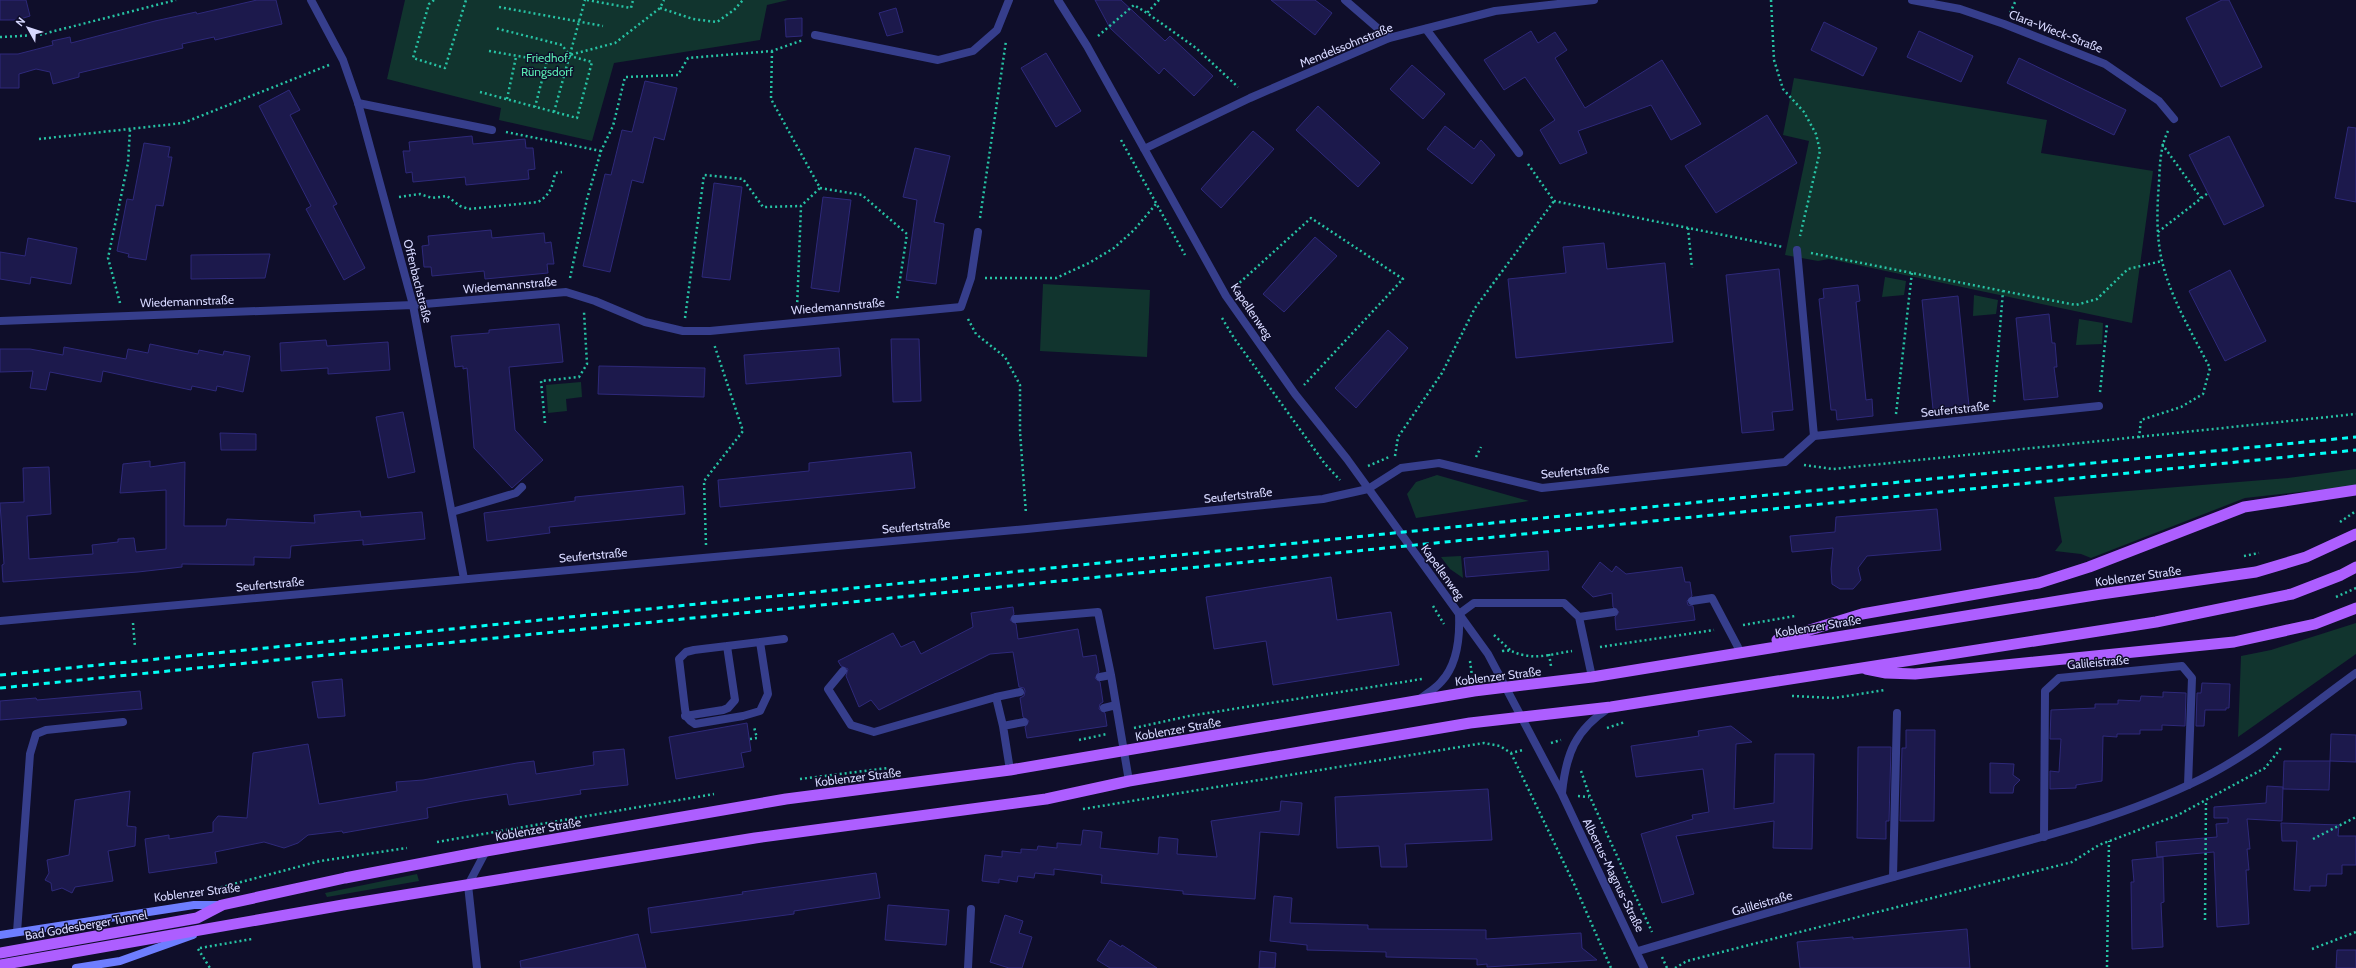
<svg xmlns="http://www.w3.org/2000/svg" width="2356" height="968" viewBox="0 0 2356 968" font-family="Cabin,sans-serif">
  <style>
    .green { fill: #11342e }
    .building { fill: #1c194c; stroke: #2e297a }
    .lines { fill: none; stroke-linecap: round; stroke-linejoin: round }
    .path { stroke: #27c3a4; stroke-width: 2.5; stroke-dasharray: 2 3; stroke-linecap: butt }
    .service { stroke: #363e8c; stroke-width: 8 }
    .minor { stroke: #363e8c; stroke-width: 8 }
    .secondary { stroke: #6e7eff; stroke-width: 8 }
    .primary { stroke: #ad5eff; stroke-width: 11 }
    .rail { stroke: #03fff6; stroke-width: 3; stroke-dasharray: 6 5; stroke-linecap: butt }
    .labels { text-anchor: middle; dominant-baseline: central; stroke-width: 3; stroke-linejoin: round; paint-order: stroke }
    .street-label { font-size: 12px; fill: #d7d8ff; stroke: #0f0e2a }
    .park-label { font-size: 12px; fill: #59e9b1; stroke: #0f0e2a }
  </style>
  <rect width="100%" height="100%" fill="#0f0e2a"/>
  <path class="green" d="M405 0H788L767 5 760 40 614 63 592 141 499 120 501 108 387 79Z
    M1794 78 2047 120 2041 153 2153 171 2132 323 1829 259 1818 261 1785 255 1809 141 1783 135Z
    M1885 277 1906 281 1904 295 1882 297Z
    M1043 284 1150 290 1147 357 1040 351Z
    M1974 295 1998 300 1996 314 1973 316Z
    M2079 319 2103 323 2102 344 2076 345Z
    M581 382 582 397 566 399 567 411 548 413 546 385Z
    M2356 469V486L2245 498 2091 558 2081 554 2055 551 2062 542 2054 497 2288 478Z
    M1437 475 1529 501 1416 518 1407 494 1416 482Z
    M1461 556 1463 578 1450 569 1441 557Z
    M2356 623V654L2238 737 2241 656 2271 650Z
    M417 874 419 881 327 897 325 893Z"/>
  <path class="building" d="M0 0H26L30 16 17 20H0Z
    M257 0H276L282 24 215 40 214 37 182 44 183 48 79 73V77L53 84 50 72 36 69 19 74V88H0V54H18L53 45 52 41 70 37 71 43 155 21 196 12 197 14Z
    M1095 0H1121L1165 41 1170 36 1213 76 1194 96 1164 68 1159 74 1110 28Z
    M1271 0H1315L1332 13 1315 35Z
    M2222 0H2229L2262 67 2221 87 2186 18Z
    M896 8 903 32 887 36 879 13Z
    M802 18V36L786 37 785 19Z
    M1824 22 1877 48 1863 76 1811 50Z
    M1531 31 1538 43 1555 32 1567 50 1555 58 1585 108 1662 60 1701 124 1671 140 1651 105 1578 131 1587 153 1560 164 1540 130 1555 120 1525 77 1504 90 1484 60Z
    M1919 31 1973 56 1961 82 1907 57Z
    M1046 53 1081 111 1056 127 1021 68Z
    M2019 58 2126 110 2114 135 2007 83Z
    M1412 65 1445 94 1423 119 1390 89Z
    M645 81 677 88 664 140 654 137 643 183 632 180 610 272 583 266 605 174 611 175 622 130 632 132Z
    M289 90 300 110 290 115 337 204 333 206 365 268 344 280 306 209 311 206 259 106Z
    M1318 106 1380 163 1358 187 1296 130Z
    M1767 115 1797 163 1716 213 1685 166Z
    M1445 126 1474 149 1481 140 1495 155 1472 184 1427 149Z
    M2348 127 2356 128V202L2335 198Z
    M1253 131 1274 149 1221 208 1201 189Z
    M472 136 473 144 525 139 526 148H533L535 169 528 170 529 179 466 185 465 177 413 182 412 172 406 173 403 151H410L409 142Z
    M2229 136 2264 206 2224 225 2189 155Z
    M144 143 170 147 168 157H172L163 206 156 205 146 260 128 257 129 254 117 251 127 199 133 200Z
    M915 148 950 156 934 222 944 224 936 284 906 280 917 200 903 197Z
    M714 183 742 187 730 280 702 277Z
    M823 197 851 200 839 292 811 288Z
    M491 230 492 238 544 233 545 243 551 242 554 264H547L548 273 485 279 484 271 432 276 431 267H424L422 246 429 245 428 236Z
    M1315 237 1337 256 1284 312 1263 294Z
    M28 238 77 248 71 284 31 277 30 284 0 279V252L25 256Z
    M1604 243 1607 269 1665 263 1673 342 1516 358 1508 279 1566 273 1563 247Z
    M270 254 265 278 191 279V255Z
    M1779 269 1793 410 1772 412 1774 430 1742 433 1726 275Z
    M2230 270 2266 341 2225 361 2189 291Z
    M1858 285 1860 301 1856 302 1866 400 1872 399 1873 416 1837 420 1836 410H1831L1819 299 1824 298 1823 289Z
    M1958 296 1969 406 1933 409 1922 300Z
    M2049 314 2052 343H2055L2057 367H2054L2058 397 2024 400 2016 318Z
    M559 324 563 362 509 367 515 430 543 460 512 488 474 448 467 368 463 369V366L455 367 451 336 489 333V330Z
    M1388 330 1408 348 1356 408 1335 388Z
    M891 339H919L921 401 893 402Z
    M326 340 327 346 388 342 390 370 328 374V368L281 371 280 343Z
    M150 344 198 354 199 350 223 355 224 351 250 356 243 392 217 386 216 391 192 386 191 390 103 371 101 382 50 372 46 390 30 388 33 371 0 372V349H30L63 355 64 347 126 359 128 349 148 353Z
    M839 348 841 376 746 384 744 355Z
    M599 366 705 368 704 397 598 394Z
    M403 412 415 472 388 478 376 417Z
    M220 433 256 434V450H221Z
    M911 452 915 488 720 507 718 480 809 471V463Z
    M150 461V467L185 462 184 526H226L227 519 315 523 314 515 360 511 361 517 422 512 425 539 363 545V540L291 546 290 558 254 557V565L182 564V567L138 572 3 582 2 565 4 564 0 503 24 502 23 468 49 467 51 514 27 516 29 559 93 554 92 545 118 542V539L134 538 136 552 166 549V490L120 493 123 464Z
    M683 486 685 514 549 527 550 533 487 541 484 513 575 501V497Z
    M1937 509 1941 550 1867 556 1858 568 1861 580 1853 589H1840L1832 584 1831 569 1833 548 1792 552 1790 536 1835 532 1836 517Z
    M1548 551 1549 570 1466 577 1464 558Z
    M1600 562 1612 572 1616 566 1626 574 1682 567 1685 582H1690L1692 596 1687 601 1688 605 1693 606 1695 620 1616 630 1615 617 1619 612 1613 607 1612 593 1593 597 1582 587Z
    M1331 577 1337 620 1391 612 1399 665 1273 685 1266 641 1214 649 1206 597Z
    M1013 607 1014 614 1010 620 1016 624 1018 639 1078 629 1083 657 1096 655 1099 672 1095 678 1100 682 1103 702 1100 704 1099 709 1105 713 1107 726 1027 738 1025 727 1029 721 1023 717 1020 698 1024 696 1025 691 1024 688 1019 687 1013 652 990 654 879 710 871 700 859 707 846 676 848 669 841 666 838 661 893 633 901 647 914 641 921 654 973 627 971 613Z
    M342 679 345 716 318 718 312 682Z
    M2202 683 2230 684 2229 708H2226V710H2205L2204 726H2196L2197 693H2201Z
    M140 691 142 709 0 720V701L36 698 37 700Z
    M2163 692 2186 693 2185 726 2162 725V730H2140V734H2117V737L2103 736 2102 781 2076 785V788L2050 789V771L2059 772 2061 739H2050L2051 710 2095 708V704H2118V700L2140 701 2141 696 2163 697Z
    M747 723 751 751 741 753 744 767 676 779 669 737Z
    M1731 726 1752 742 1736 744 1734 809 1774 803 1775 754H1814L1812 849 1773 848 1774 821 1676 836 1694 894 1662 903 1641 834 1693 819 1692 815 1709 812 1703 769 1636 777 1631 746 1699 736 1698 731Z
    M1906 730H1935L1934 821H1900L1902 748H1906Z
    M2331 734 2356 735V762L2330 761 2329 790 2283 789 2284 761H2330Z
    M308 744 319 804 397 791 396 782 423 780 517 763 534 761 536 774 594 765 593 752 624 749 628 785 580 790 581 794 509 805 507 794 463 801 427 808 428 818 343 833 342 831 308 835 298 843 284 848 264 842 215 852 217 863 149 873 145 839 169 835V839L213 832V822L218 816 247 818 253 753Z
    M1858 747H1891L1889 821H1886V839L1857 838Z
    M1990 763 2014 764 2013 775 2020 780 2014 786 2013 793H1990Z
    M2267 786 2283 787 2282 821 2247 819 2250 849H2247L2249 870H2246L2249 924 2217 927 2214 852 2157 857 2156 842 2217 837 2216 824 2228 823V818H2214V807L2266 803Z
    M1488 789 1492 840 1405 844 1407 867H1381L1379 846 1337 848 1335 797Z
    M130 791 127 826 136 827 135 846 108 851 113 881 75 887 72 893 62 888 52 891 51 883 45 880 49 873 47 860 69 855 75 800Z
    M1281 801 1302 803 1299 835 1260 832 1255 899 1183 894V891L1101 883 1102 875 1054 869V875L1035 873 1034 878 1018 876 1017 882 999 879V883L982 881 985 855 1002 857V851L1021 853V849L1037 850 1038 846 1057 848V843L1081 845 1083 830 1102 832 1100 848 1158 854 1159 837 1178 839 1177 854 1217 857 1211 821 1280 811Z
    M2281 823 2339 825 2338 836H2356V865H2342V874H2327L2326 886H2310V891L2294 890 2297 841H2282Z
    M2163 857 2164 902 2161 903 2163 947 2132 949 2131 882H2134L2132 860Z
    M876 873 880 898 794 911V914L651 933 648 908 743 894 742 892Z
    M1274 896 1292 898 1290 923 1368 925V929L1486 930V939L1581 933 1582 948 1597 960 1487 967V964L1477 965V959L1386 957V952L1307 950V945L1270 941Z
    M888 905 949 910 946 945 885 940Z
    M1005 915 1023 921 1019 933 1032 937 1022 968H1009L990 962Z
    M1967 929 1970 968H1800L1797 942 1853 937V939Z
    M638 934 646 968H521L520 961Z
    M1110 940 1121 947 1122 945 1157 968H1110L1097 960Z
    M2337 950H2356V968H2336Z
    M1260 951 1276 953 1275 968H1259Z"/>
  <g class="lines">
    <path class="path" d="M434 0 429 4 413 58 445 68 466 0
      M587 0 631 8 633 0
      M1159 0 1147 13 1196 48 1238 87
      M1771 0 1774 60 1783 89 1804 112 1816 134 1820 151 1800 236
      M499 7 603 26
      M660 8 693 19 717 22 734 10 743 0
      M2010 13 2016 0
      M1098 36 1134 5 1147 13
      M0 37 39 35 176 0
      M489 51 547 61 535 107
      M772 51 771 99 820 188 801 206 797 309
      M547 61 615 43 660 8 664 0
      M480 92 577 118 592 62 570 56 562 45 495 28
      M507 99 516 57
      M554 112 585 0
      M506 132 601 151
      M39 139 183 123 329 65
      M1121 140 1185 255
      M2162 144 2201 198
      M1528 164 1554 201 1783 247
      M820 188 862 195 907 234 897 299
      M399 197 420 194 432 198 447 196 460 206 469 209 538 202C550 195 553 186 555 173L562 172
      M980 218 1006 41
      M1688 228 1692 268
      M2158 232 2208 193
      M1811 253 2003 291 1994 402
      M570 278 587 199 601 151 613 126 625 77 678 75 688 58 772 51 803 40
      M985 278H1056L1089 263 1114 248 1134 230 1156 204
      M1236 286 1311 218 1403 279 1304 385
      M2003 291 2076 305 2097 299 2128 269 2162 261
      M120 303 108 258 128 163 130 130
      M685 318 704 175 743 179 763 207 801 206
      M1222 318 1234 338 1325 464 1340 480
      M968 319 976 334 1005 357 1020 385V432L1026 514
      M2100 392 2107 324
      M1896 414 1912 272
      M545 423 541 381 579 377 587 364 584 312
      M2139 438 2141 420 2181 407 2203 394 2210 368C2192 333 2171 299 2162 261 2156 236 2157 208 2159 182 2160 164 2160 148 2168 131
      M1395 456 1398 437 1442 373 1475 308 1554 201
      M1476 457 1481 447
      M1804 465 1833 469 2356 414
      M1368 466 1389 457
      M2340 522 2356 511
      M706 545 704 481 743 431 714 344
      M2244 556 2259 553
      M2336 597 2356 588
      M1433 606 1444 624
      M133 623 135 647
      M1743 625 1795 616
      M1494 635 1510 650
      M1600 647 1714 630
      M1502 651C1512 649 1515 654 1524 655 1539 659 1557 653 1572 651
      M1549 654 1551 666
      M1470 661 1472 676
      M1792 696 1834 698 1885 690
      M1134 728 1189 716 1422 679
      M1607 728 1625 722
      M750 739 757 738 754 727
      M1079 740 1107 734
      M1551 743 1561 740
      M1511 753 1575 886 1611 968
      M1581 771 1590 797 1652 932
      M800 779 888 768
      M1578 796 1589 797
      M1083 809 1484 743 1500 746 1511 753 1523 750
      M2313 839 2356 817
      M437 842 714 794
      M211 890 320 861 407 848
      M2205 920 2206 800
      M200 948 252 939
      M198 949 210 968
      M2312 949 2356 932
      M1662 957 1667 968
      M2107 967 2109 841
      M1675 968 1687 961 2072 862 2099 845 2178 815 2265 768 2281 748"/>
    <path class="service" d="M1345 0 1389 38
      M1426 29 1519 153
      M815 35 938 60 973 51 997 30 1009 0
      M358 103 492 130
      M1797 250 1814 436 2099 406
      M452 512 516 493 522 487
      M1692 601 1712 598 1740 651
      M1459 614 1474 603H1564L1579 617 1592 677
      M1579 617 1614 612
      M1015 619 1098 612 1111 675 1129 781
      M760 642 768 694 760 711 743 716 695 724C688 720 686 717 685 709L679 659 686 652 694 650 784 639
      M843 671 828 689 851 725 874 732 996 697 1020 692
      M1100 677 1111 675
      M996 697 1003 726 1010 770
      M1104 708 1116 705
      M685 716 723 710 728 708 735 700 727 646
      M1003 726 1024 722
      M2044 837 2045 691 2059 678 2182 666 2192 678 2188 785
      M1893 877 1897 713
      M17 932 30 754 36 734 46 730 123 722
      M968 968 971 909"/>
    <path class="minor" d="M311 0 343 60 358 103 413 305 464 579
      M1058 0 1087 46 1226 296 1295 394 1347 459 1488 654 1562 794 1644 968
      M1912 0 1960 9 2004 24 2105 64 2159 101 2174 119
      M1144 149 1250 98 1389 38 1495 11 1594 0
      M0 321 413 305 566 292 595 301 645 322 683 331H710L961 307 971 278 978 232
      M0 621 1027 529 1323 499 1368 489 1401 468 1439 463 1542 488 1785 462 1814 436
      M1419 700C1426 694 1435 689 1441 682 1458 664 1460 637 1459 614
      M1562 793C1566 754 1575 730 1609 708
      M1638 951C1734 923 1830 894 1927 868 2020 842 2114 822 2201 779 2257 751 2306 709 2356 673
      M477 968 468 885 486 851"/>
    <path class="secondary" d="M0 935 194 905H221
      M76 968 120 961 193 935"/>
    <path class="primary" d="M1777 640 1862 614 2039 583 2089 567 2244 507 2356 490
      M1866 669 1886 673 1915 674 2234 642 2315 624 2356 608
      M0 953 197 918 222 905 345 878 486 851 786 799 1010 770 1474 691 1592 677 2101 594 2256 572 2306 557 2356 534
      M0 965 343 905 755 838 1046 799 1129 781 1470 723 1611 707 2156 622 2292 594 2341 575 2356 567"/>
    <path class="rail" d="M0 675 1748 497 2356 437
      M0 688 2356 450"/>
  </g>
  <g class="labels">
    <g class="street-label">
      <text transform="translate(2056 31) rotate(21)">Clara-Wieck-Straße</text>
      <text transform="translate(1346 45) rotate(-22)">Mendelssohnstraße</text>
      <text transform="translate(418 281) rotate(76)">Offenbachstraße</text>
      <text transform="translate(510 285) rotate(-5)">Wiedemannstraße</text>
      <text transform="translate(187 301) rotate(-2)">Wiedemannstraße</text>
      <text transform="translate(838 306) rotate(-5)">Wiedemannstraße</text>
      <text transform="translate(1252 311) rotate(56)">Kapellenweg</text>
      <text transform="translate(1955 409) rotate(-6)">Seufertstraße</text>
      <text transform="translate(1575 471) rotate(-5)">Seufertstraße</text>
      <text transform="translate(1238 495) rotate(-6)">Seufertstraße</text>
      <text transform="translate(916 526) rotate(-5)">Seufertstraße</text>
      <text transform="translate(593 555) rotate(-5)">Seufertstraße</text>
      <text transform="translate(1443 572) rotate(54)">Kapellenweg</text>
      <text transform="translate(2138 576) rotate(-8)">Koblenzer Straße</text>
      <text transform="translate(270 584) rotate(-5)">Seufertstraße</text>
      <text transform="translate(1818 626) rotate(-9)">Koblenzer Straße</text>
      <text transform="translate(2098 662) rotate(-5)">Galileistraße</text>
      <text transform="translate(1498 676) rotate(-7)">Koblenzer Straße</text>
      <text transform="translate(1178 729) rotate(-10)">Koblenzer Straße</text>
      <text transform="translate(858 777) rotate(-7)">Koblenzer Straße</text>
      <text transform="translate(538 829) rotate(-10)">Koblenzer Straße</text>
      <text transform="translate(1614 875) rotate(64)">Albertus-Magnus-Straße</text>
      <text transform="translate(197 892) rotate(-7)">Koblenzer Straße</text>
      <text transform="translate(1762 903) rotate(-16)">Galileistraße</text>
      <text transform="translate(86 925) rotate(-10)">Bad Godesberger Tunnel</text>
    </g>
    <g class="park-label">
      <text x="547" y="57">Friedhof<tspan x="547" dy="14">Rüngsdorf</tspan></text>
    </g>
  </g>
  <g transform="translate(28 28) rotate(309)" stroke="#0f0e2a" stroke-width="3" paint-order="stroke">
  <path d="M0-3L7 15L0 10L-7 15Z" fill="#d7d8ff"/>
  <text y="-6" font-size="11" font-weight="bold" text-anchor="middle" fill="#d7d8ff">N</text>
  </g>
</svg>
